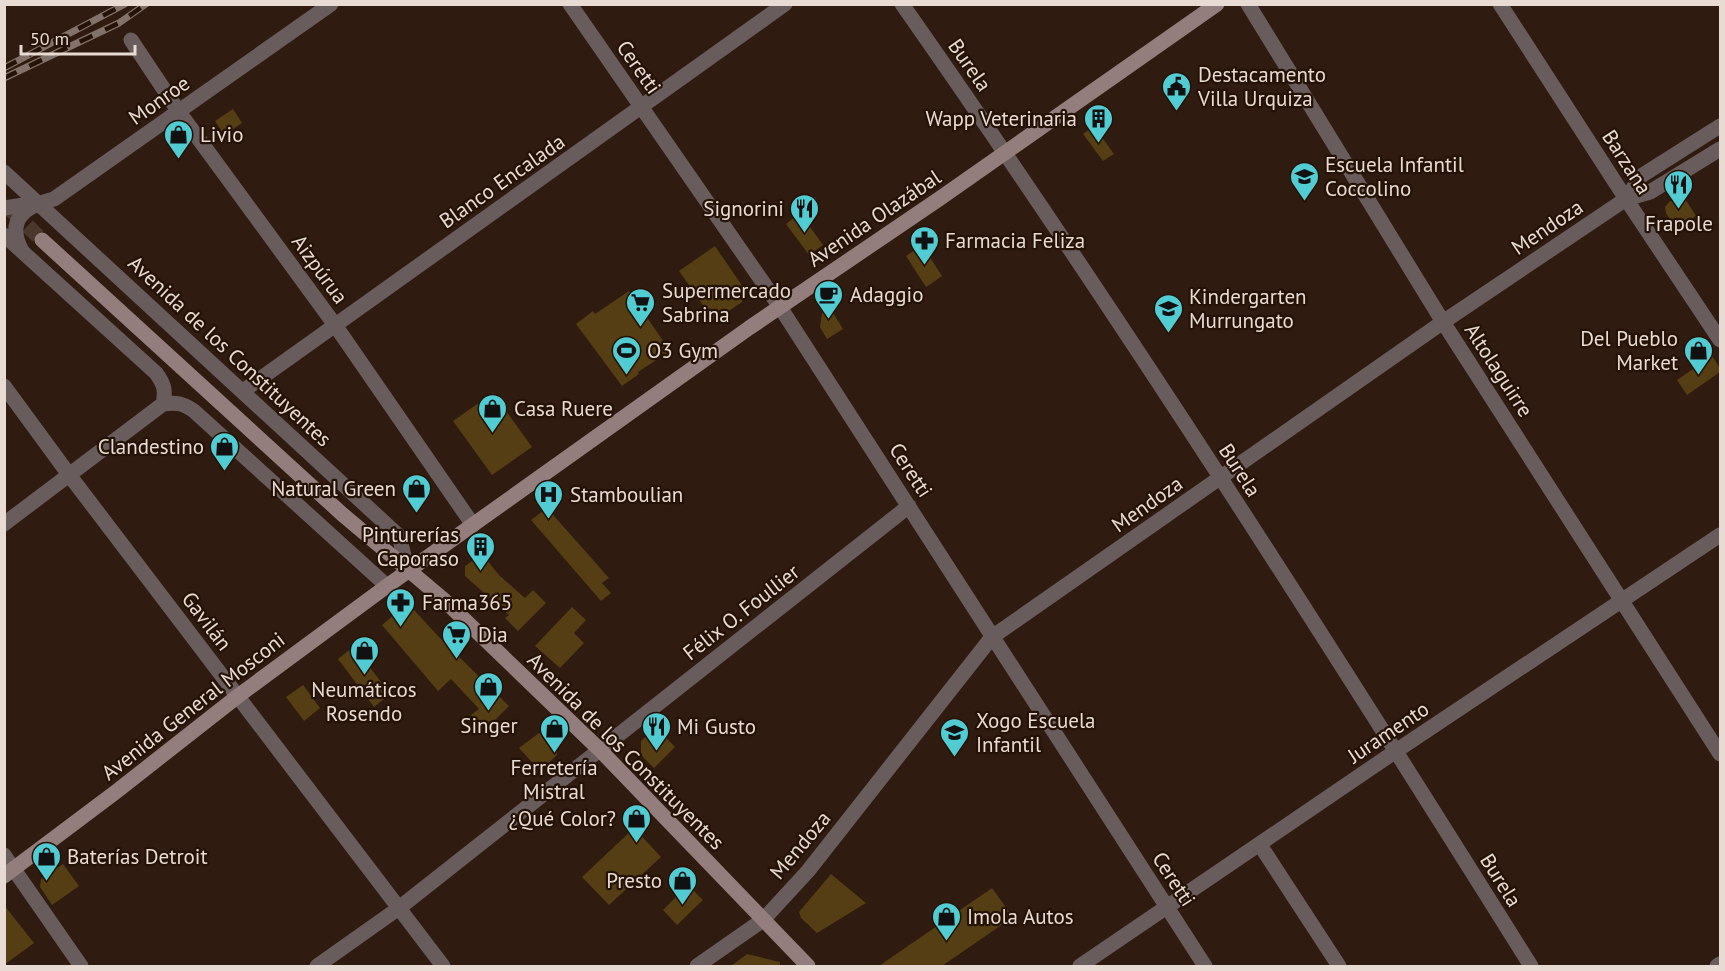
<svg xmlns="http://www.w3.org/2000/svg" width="1725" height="971" viewBox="0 0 1725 971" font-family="'PT Sans',sans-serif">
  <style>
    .building { fill: #553e13 }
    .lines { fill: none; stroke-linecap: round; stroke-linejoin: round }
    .secondary-tunnel { stroke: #4b382d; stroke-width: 15; stroke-dasharray: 15 8; stroke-linecap: butt }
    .minor { stroke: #695c5c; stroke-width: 15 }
    .tertiary { stroke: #695c5c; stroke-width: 15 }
    .secondary { stroke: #937e7d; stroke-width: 15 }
    .rail-casing { stroke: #837269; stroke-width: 7 }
    .rail { stroke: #251207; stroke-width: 4.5; stroke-dasharray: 14; stroke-linecap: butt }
    .labels { text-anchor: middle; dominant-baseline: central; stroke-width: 4.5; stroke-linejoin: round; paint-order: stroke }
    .street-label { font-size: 21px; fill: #e8dbd3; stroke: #251207 }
    .poi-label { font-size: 21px; fill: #e8dbd3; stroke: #251207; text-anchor: start }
  </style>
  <rect width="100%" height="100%" fill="#2f1b10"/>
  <path class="building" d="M233 109 242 123 224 135 215 121Z
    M1094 126 1114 154 1103 161 1083 134Z
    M1682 194 1696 216 1676 229 1666 213 1665 207 1669 202Z
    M800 213 823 245 809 255 786 224Z
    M922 245 942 276 926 287 906 256Z
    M715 246 743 287 742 302 714 321 679 271Z
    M629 291 670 351 638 372 639 374 622 386 576 324 593 311 595 314Z
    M830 308 843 329 827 339 820 327 822 313Z
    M1712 356 1720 368V372L1687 395 1677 380Z
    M493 393 532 447 492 475 453 421Z
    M547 508 609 578 602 583 611 593 601 601 531 520Z
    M482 554 499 575 525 598 533 590 546 603 518 631 505 618 509 615 465 576V566Z
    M572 607 586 620 574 633 584 643 560 668 535 646Z
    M401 609 414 610 438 636 509 706 485 730 471 715 479 709 451 679 438 691 382 625Z
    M354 646 390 694 374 707 338 659Z
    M303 685 320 708 304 721 286 697Z
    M656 727 675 747 654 768 641 755V741Z
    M539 733 556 750 557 755 540 771 519 748Z
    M634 828 661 857 609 905 582 877Z
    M63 864 79 886 52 905 40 887 41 879Z
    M831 874 866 903 817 933 801 918 799 912Z
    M688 885 703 900 677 925 663 910Z
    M992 888 1013 917 942 966H879Z
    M4 905 34 943 4 965Z
    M747 954 780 962V966H731Z"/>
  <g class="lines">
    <path class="secondary-tunnel" d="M11 210 42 240"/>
    <path class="minor" d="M570 4 780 307 1205 966
      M902 4C1122 318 1328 642 1531 966
      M1248 4 1443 322 1720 754
      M1500 4 1626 199 1720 340
      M131 40 179 112 335 325 473 525
      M4 172 399 536 408 571
      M4 208 37 203
      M4 235 156 373C164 384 166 390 163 404
      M4 386 70 476 443 966
      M243 391 785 4
      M4 524 163 404C175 402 183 403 194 411L387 586
      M1260 845 1339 966
      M4 855 81 966
      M317 966 399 908 909 506
      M697 966 763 920 808 871 992 637 1443 322 1626 199
      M1080 966 1396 751 1720 535
      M1717 966 1720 964"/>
    <path class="tertiary" d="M1626 199 1641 176 1720 126
      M1626 199 1650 192 1720 149
      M22 251C5 220 25 206 54 199L331 4"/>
    <path class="secondary" d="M42 240 342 514 444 600 600 750 808 966
      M4 876 117 791 238 696 387 586 749 328 939 199 1217 4"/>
    <defs>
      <path id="rail" d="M4 68 125 4
        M4 78 119 23 146 4"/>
    </defs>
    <use href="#rail" class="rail-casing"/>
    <use href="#rail" class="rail"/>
  </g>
  <defs>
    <symbol id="civic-pin" viewBox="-11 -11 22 30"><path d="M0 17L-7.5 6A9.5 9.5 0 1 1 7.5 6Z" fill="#51ccd2" stroke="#251207"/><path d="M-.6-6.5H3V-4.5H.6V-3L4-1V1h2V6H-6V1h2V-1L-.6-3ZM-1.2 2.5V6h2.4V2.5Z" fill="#111"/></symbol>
    <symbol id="building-pin" viewBox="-11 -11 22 30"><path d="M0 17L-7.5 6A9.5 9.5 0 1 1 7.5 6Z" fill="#51ccd2" stroke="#251207"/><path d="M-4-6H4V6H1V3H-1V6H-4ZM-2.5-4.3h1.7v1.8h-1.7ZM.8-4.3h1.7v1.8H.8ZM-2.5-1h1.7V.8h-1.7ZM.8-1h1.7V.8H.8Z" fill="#111"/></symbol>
    <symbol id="shop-pin" viewBox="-11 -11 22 30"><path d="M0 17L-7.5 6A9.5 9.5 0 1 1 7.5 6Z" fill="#51ccd2" stroke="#251207"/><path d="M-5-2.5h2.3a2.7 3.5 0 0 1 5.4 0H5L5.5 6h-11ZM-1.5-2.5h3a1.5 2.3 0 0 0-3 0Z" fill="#111"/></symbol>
    <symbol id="school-pin" viewBox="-11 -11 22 30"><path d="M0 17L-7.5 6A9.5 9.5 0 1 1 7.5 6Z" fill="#51ccd2" stroke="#251207"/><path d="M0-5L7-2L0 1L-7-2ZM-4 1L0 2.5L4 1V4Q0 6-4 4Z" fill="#111"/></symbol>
    <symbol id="restaurant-pin" viewBox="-11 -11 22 30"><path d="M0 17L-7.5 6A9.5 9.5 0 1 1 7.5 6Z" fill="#51ccd2" stroke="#251207"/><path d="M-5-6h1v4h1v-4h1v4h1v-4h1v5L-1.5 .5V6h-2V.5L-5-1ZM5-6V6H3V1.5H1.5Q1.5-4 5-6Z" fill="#111"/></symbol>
    <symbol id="pharmacy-pin" viewBox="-11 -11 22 30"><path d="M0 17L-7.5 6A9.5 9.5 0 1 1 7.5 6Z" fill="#51ccd2" stroke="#251207"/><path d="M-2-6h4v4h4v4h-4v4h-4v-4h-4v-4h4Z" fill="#111"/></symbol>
    <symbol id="cafe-pin" viewBox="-11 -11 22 30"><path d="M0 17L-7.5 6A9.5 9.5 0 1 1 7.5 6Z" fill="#51ccd2" stroke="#251207"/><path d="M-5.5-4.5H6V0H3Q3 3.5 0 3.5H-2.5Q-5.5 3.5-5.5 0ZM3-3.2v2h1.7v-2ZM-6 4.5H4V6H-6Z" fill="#111"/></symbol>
    <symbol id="supermarket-pin" viewBox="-11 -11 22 30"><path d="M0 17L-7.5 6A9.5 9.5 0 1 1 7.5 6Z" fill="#51ccd2" stroke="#251207"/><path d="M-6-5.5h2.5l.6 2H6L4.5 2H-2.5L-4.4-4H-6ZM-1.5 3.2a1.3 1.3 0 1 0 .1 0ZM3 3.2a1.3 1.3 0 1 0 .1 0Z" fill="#111"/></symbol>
    <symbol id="stadium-pin" viewBox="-11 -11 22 30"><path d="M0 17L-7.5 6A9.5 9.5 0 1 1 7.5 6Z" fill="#51ccd2" stroke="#251207"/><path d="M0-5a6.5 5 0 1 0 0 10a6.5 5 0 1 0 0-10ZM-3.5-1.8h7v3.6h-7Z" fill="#111"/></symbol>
    <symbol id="hospital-pin" viewBox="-11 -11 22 30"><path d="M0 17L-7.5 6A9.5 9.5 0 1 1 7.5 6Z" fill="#51ccd2" stroke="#251207"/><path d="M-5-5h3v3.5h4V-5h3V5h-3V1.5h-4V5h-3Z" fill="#111"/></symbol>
  </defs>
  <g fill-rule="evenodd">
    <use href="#civic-pin" x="1160" y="70" width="33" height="45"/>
    <use href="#building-pin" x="1082" y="102" width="33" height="45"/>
    <use href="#shop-pin" x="162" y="118" width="33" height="45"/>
    <use href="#school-pin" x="1288" y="160" width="33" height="45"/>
    <use href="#restaurant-pin" x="1662" y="168" width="33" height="45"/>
    <use href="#restaurant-pin" x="788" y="192" width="33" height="45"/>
    <use href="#pharmacy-pin" x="908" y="224" width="33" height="45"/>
    <use href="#cafe-pin" x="812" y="278" width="33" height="45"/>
    <use href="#supermarket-pin" x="624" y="286" width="33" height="45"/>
    <use href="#school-pin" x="1152" y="292" width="33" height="45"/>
    <use href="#stadium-pin" x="610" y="334" width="33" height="45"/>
    <use href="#shop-pin" x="1682" y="334" width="33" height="45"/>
    <use href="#shop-pin" x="476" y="392" width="33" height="45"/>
    <use href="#shop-pin" x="208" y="430" width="33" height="45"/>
    <use href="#shop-pin" x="400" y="472" width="33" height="45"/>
    <use href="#hospital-pin" x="532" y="478" width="33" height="45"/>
    <use href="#building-pin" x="464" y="530" width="33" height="45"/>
    <use href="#pharmacy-pin" x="384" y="586" width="33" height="45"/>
    <use href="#supermarket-pin" x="440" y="618" width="33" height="45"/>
    <use href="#shop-pin" x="348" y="634" width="33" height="45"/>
    <use href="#shop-pin" x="472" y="670" width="33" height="45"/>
    <use href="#restaurant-pin" x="640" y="710" width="33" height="45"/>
    <use href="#shop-pin" x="538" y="712" width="33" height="45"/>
    <use href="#school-pin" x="938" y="716" width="33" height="45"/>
    <use href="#shop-pin" x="620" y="802" width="33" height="45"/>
    <use href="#shop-pin" x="30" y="840" width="33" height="45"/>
    <use href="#shop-pin" x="666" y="864" width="33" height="45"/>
    <use href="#shop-pin" x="930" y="900" width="33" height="45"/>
  </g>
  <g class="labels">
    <g class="street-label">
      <text transform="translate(970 65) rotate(55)">Burela</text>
      <text transform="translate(639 67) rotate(55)">Ceretti</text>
      <text transform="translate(159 100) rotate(-35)">Monroe</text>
      <text transform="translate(1627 162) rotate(57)">Barzana</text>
      <text transform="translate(502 181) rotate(-35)">Blanco Encalada</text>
      <text transform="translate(874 218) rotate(-34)">Avenida Olazábal</text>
      <text transform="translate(1547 227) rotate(-34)">Mendoza</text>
      <text transform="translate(320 269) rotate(54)">Aizpúrua</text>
      <text transform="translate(230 351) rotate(43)">Avenida de los Constituyentes</text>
      <text transform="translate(1499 370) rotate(57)">Altolaguirre</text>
      <text transform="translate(911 470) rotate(57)">Ceretti</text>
      <text transform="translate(1240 470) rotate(57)">Burela</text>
      <text transform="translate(1147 504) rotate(-35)">Mendoza</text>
      <text transform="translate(741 612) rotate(-38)">Félix O. Foullier</text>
      <text transform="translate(207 621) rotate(53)">Gavilán</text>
      <text transform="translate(193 706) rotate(-38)">Avenida General Mosconi</text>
      <text transform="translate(1388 732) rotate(-34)">Juramento</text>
      <text transform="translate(626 751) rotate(45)">Avenida de los Constituyentes</text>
      <text transform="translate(800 845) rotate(-50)">Mendoza</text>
      <text transform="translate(1174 879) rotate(57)">Ceretti</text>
      <text transform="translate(1501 880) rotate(58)">Burela</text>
    </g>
    <g class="poi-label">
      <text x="1198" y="74">Destacamento<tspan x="1198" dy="24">Villa Urquiza</tspan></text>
      <text x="1077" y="118" text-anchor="end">Wapp Veterinaria</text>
      <text x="200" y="134">Livio</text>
      <text x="1325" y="164">Escuela Infantil<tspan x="1325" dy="24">Coccolino</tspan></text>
      <text x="784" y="208" text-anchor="end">Signorini</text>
      <text x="1679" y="223" text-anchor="middle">Frapole</text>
      <text x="945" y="240">Farmacia Feliza</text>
      <text x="662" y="290">Supermercado<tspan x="662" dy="24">Sabrina</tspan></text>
      <text x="850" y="294">Adaggio</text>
      <text x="1189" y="296">Kindergarten<tspan x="1189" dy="24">Murrungato</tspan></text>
      <text x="1678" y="338" text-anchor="end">Del Pueblo<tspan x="1678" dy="24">Market</tspan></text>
      <text x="647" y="350">O3 Gym</text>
      <text x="514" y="408">Casa Ruere</text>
      <text x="204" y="446" text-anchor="end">Clandestino</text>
      <text x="396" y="488" text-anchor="end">Natural Green</text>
      <text x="570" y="494">Stamboulian</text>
      <text x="459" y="534" text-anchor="end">Pinturerías<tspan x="459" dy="24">Caporaso</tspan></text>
      <text x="422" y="602">Farma365</text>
      <text x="478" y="634">Dia</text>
      <text x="364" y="689" text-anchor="middle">Neumáticos<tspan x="364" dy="24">Rosendo</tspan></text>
      <text x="976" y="720">Xogo Escuela<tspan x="976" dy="24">Infantil</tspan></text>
      <text x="489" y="725" text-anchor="middle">Singer</text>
      <text x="677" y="726">Mi Gusto</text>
      <text x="554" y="767" text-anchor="middle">Ferretería<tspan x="554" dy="24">Mistral</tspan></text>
      <text x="616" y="818" text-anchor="end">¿Qué Color?</text>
      <text x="67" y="856">Baterías Detroit</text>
      <text x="662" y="880" text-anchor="end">Presto</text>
      <text x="967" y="916">Imola Autos</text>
    </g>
  </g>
  <rect width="1725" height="971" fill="none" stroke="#e8dbd3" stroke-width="12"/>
  <path d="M21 45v9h114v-9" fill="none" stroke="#e8dbd3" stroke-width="3"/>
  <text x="30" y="45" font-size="18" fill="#e8dbd3" stroke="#251207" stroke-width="4.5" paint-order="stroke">50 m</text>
</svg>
